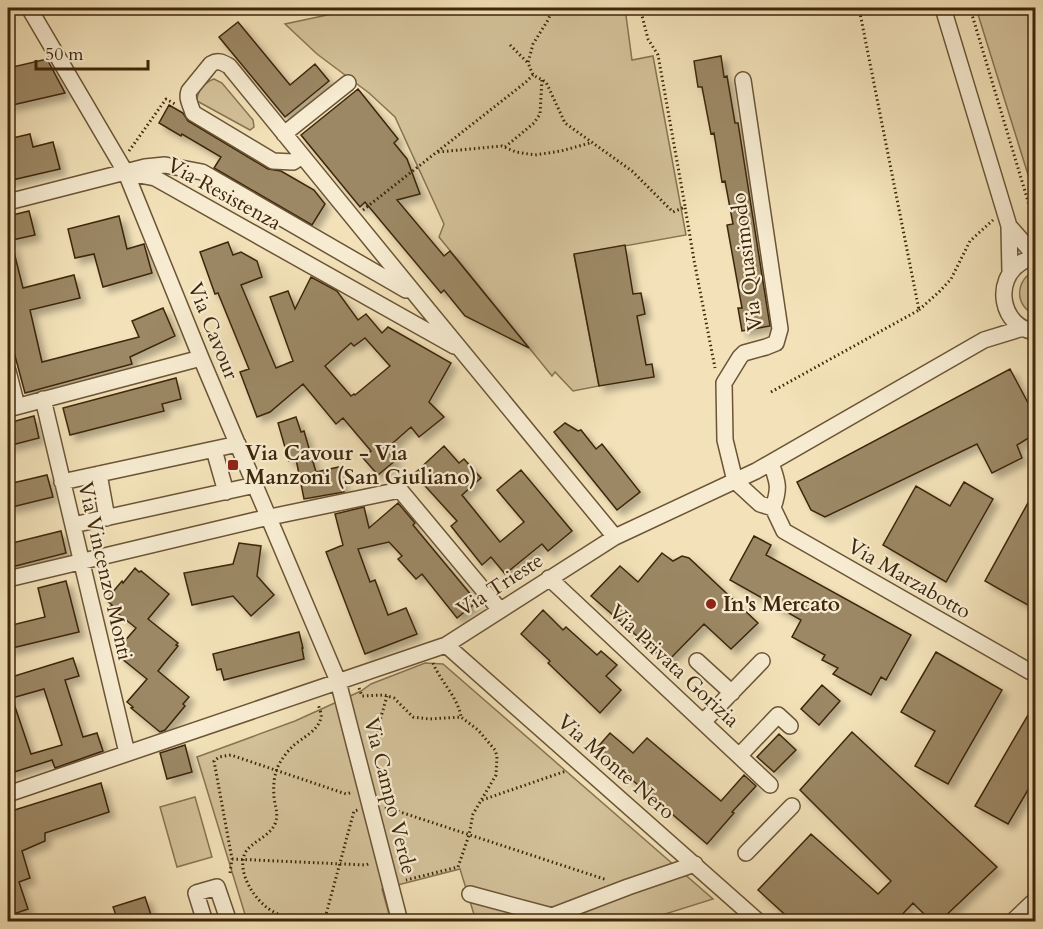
<svg xmlns="http://www.w3.org/2000/svg" width="1043" height="929" viewBox="0 0 1043 929" font-family="Cardo,serif">
  <style>
    .green { fill: #d4c29b; stroke: #897452; stroke-width: 1.5 }
    .building { fill: #9c8865; stroke: #3e260a; stroke-width: 1.5; fill-rule: evenodd; filter: url(#shadow) }
    .lines { fill: none; stroke-linecap: round; stroke-linejoin: round }
    .minor-casing { stroke: #6b5536; stroke-width: 18 }
    .path { stroke: #3e260a; stroke-width: 3; stroke-dasharray: 1.5 3; stroke-linecap: butt }
    .minor { stroke: #f7ecd2; stroke-width: 15 }
    .poi-dot { fill: #8f2418; stroke: #f7ecd2; stroke-width: 2 }
    .labels { text-anchor: middle; dominant-baseline: central; stroke-width: 4.5; stroke-linejoin: round; paint-order: stroke }
    .street-label { font-size: 21px; fill: #3e260a; stroke: #f7ecd2 }
    .poi-label { font-size: 21px; font-weight: bold; fill: #3e260a; stroke: #f7ecd2; text-anchor: start }
  </style>
  <defs>
    <filter id="shadow"><feDropShadow dx="5.5" dy="5.5" stdDeviation="3" flood-color="#0004"/></filter>
  </defs>
  <rect width="100%" height="100%" fill="#f3e2b9"/>
  <filter id="stains"><feTurbulence type="fractalNoise" baseFrequency=".00333" numOctaves="4"/><feColorMatrix values="0 0 0 0 .2 0 0 0 0 .09 0 0 0 0 .02 0 0 0 .5 -.17"/></filter>
  <radialGradient id="worn" r=".72"><stop offset=".6" stop-color="#630" stop-opacity="0"/><stop offset="1" stop-color="#630" stop-opacity=".3"/></radialGradient>
  <path class="green" d="M360 8H625L632 60 653 56 686 235 574 255 599 386 573 391 555 372 552 376 439 237 444 224 395 117 369 93 317 54 285 24Z
    M976 8H1035V197Z
    M214 79 222 83 253 120 254 127 250 130 197 101C197 91 205 82 214 79Z
    M1035 271H1036L1035 314C1014 307 1015 279 1035 271Z
    M425 663 443 664 713 899 643 921H476L460 869 382 889 391 921H247L197 757 295 721 361 691 371 684Z
    M195 797 212 857 177 867 160 807Z"/>
  <path class="building" d="M238 22 290 85 315 64 329 81 285 117 219 37Z
    M721 56 724 77 727 76 735 123H738L770 326 742 331 738 308H742L727 225 733 224 725 181 722 182 714 133 711 134 702 87H698L694 61Z
    M47 59 65 93 8 106V68Z
    M358 89 398 139 394 143 407 159 420 194 397 200 444 256 450 251 529 348 465 316 444 290 441 293 365 202 360 207 301 135Z
    M169 105 183 113 188 121 268 169 281 171 314 190 325 204 312 225 214 168 221 157 182 134 181 136 159 123Z
    M30 134 33 147 53 142 60 169 8 181V139Z
    M29 211 35 235 8 241V216Z
    M119 216 127 249 144 244 152 273 103 287 94 254 75 258 68 229Z
    M228 242 233 255 241 252 257 261 262 277 241 285 276 368 293 361 270 297 288 291 295 309 311 277 337 291 358 320 366 314 382 333 388 327 451 363 429 402 444 417 419 437 411 427 386 449 396 460 378 475 363 458 371 451 343 418 336 424 303 384 270 412 257 417 240 372 249 369 218 293 215 294 200 252ZM365 338 390 366 355 395 354 394 351 396 325 366 351 343 354 346Z
    M12 244 23 288 74 275 80 298 30 310 42 362 139 337 132 321 163 308 175 336 130 357 132 364 25 393 8 330V245Z
    M625 245 633 294 641 293 645 314 637 316 646 365 652 364 654 377 599 386 574 254Z
    M1010 369 1035 416V434L1017 445 1022 458 992 473 977 444 825 517 811 510 797 482Z
    M176 378 181 399 162 404 164 411 70 435 63 408Z
    M34 416 39 438 8 446V423Z
    M296 417 301 432 304 431 316 472 339 467 344 492 304 499 296 459 289 461 278 423Z
    M565 423 578 431 581 430 596 449 602 444 640 492 617 510 554 432Z
    M444 446 459 463 464 459 481 478 462 495 500 542 524 522 497 490 521 470 572 531 548 551 542 544 505 574 491 557 482 565 451 526 457 521 416 476V472Z
    M47 475 53 497 8 508V484Z
    M964 482 993 499 946 582 883 545 916 486 950 506Z
    M1035 490V609L985 581Z
    M398 503 415 523 413 525 477 602 457 618 422 574 416 579 398 559 402 556 389 542 358 549 370 582 375 580 388 615 406 608 417 634 365 654 326 552 343 545 335 514 364 507 369 528Z
    M61 531 66 553 8 568V544Z
    M754 536 771 545 766 555 911 635 886 680 881 677 871 695 833 674 838 668 822 660 825 655 792 637 801 620 730 580Z
    M239 543 261 546 257 576 274 595 251 616 233 596 192 605 184 573 233 564Z
    M662 553 673 561 682 556 689 558 758 623 731 649 704 624 667 662 591 596 620 566 638 582Z
    M135 568 139 572 141 571 169 594 148 619 178 643 176 645 178 646 158 671 189 697 183 704 185 706 165 730 160 732 131 708 133 707 127 702 147 679 121 658 122 656 116 651 136 628 110 607 112 605 106 600 122 581 123 583Z
    M66 581 79 632 8 649V626L45 617 38 588Z
    M543 610 563 630 566 627 597 655 601 651 617 665 606 676 621 690 600 713 548 663 550 661 521 634Z
    M299 632 303 648H302L304 659 224 680 221 669 217 670 213 654Z
    M936 652 1002 690 948 784 915 766 935 731 901 712Z
    M73 658 79 676 65 680 83 737 97 733 103 751 55 768 52 760 8 774V678ZM44 689 62 745 31 754 12 698Z
    M822 685 840 701 819 725 801 709Z
    M1035 703V778L1008 824 975 806Z
    M852 732 997 867 940 921H931L913 903 896 921H792L758 890 811 834 878 894 891 881 800 790Z
    M610 733 633 753 647 738 721 801 744 775 756 786 732 812 734 813 707 844 596 749Z
    M779 734 796 750 774 772 757 757Z
    M185 745 192 772 167 779 160 753Z
    M101 783 109 812 45 833V841L22 851 30 878 19 882 28 909 8 916V812Z
    M145 897 153 921H118L113 907Z"/>
  <g class="lines">
    <defs>
      <path id="minor" d="M29 8 126 173 201 358 338 681 400 922
        M943 8 1009 226 1010 273
        M743 80 780 329 776 343 766 347 744 353 740 357 724 383 725 440 735 481 760 504 773 508
        M284 134 348 83
        M302 156 293 162 273 161 193 113C191 105 186 99 189 91L211 64C218 60 222 62 229 66 292 144 356 222 420 300L429 311 615 537
        M129 173 155 178 454 346
        M8 202 145 167 165 165 202 172 406 290
        M1009 226 1036 257
        M1036 258C1031 259 1025 260 1022 262 992 280 1001 328 1036 332
        M8 371 17 406
        M43 399 127 753
        M8 409 201 358
        M214 450 226 492
        M771 463C778 483 780 487 773 508
        M99 474 107 518
        M62 482 238 444
        M773 508 784 531 1036 675
        M73 525 255 485
        M549 578 770 785
        M8 579 256 520 400 490 500 610
        M446 645 759 922
        M697 661 732 693
        M703 722 762 661
        M739 756 778 715 790 726
        M8 794 446 645 615 537 756 471 984 340 1023 328
        M746 853 792 806
        M470 894 552 916 628 887 695 864
        M205 922 196 893 217 887 229 922
        M1012 922 1032 903 1036 908"/>
    </defs>
    <use href="#minor" class="minor-casing"/>
    <path class="path" d="M553 8 548 20 533 44 528 63 533 75 546 82 565 123 632 171 673 212 685 207 694 260 715 368
      M640 8 648 39 658 55 685 206
      M970 8 1036 228
      M510 45 528 63
      M505 147 534 123 540 114 542 79
      M129 151 166 99 175 104
      M438 152 502 146 516 152 535 155 561 151 590 143
      M363 210 526 82 533 75
      M919 310 939 292 951 279 970 241 993 220
      M771 392 919 310 859 8
      M433 663C440 681 458 697 461 717
      M359 688 362 696 384 695 394 698 413 717 429 719 461 717 478 730 495 750 497 756 496 775 473 814 469 835 458 867 406 880
      M369 746 373 745 387 696
      M482 800 566 771
      M385 809 388 808 607 880
      M232 859 366 865 371 863
      M230 873 232 859 214 761 219 757 231 755 346 794 353 792
      M294 922C285 917 273 913 265 906 252 895 237 871 245 853 251 842 269 837 275 824 279 814 275 807 274 797 273 785 274 771 281 761 284 756 288 751 292 747 301 738 319 731 321 717 322 714 319 708 318 704
      M324 922 354 811 358 810"/>
    <use href="#minor" class="minor"/>
  </g>
  <g class="poi-dot">
    <rect x="227" y="459" width="12" height="12" rx="3"/>
    <circle cx="711" cy="604" r="6"/>
  </g>
  <g class="labels">
    <g class="street-label">
      <text transform="translate(224 194) rotate(29)">Via Resistenza</text>
      <text transform="translate(747 262) rotate(-97)">Via Quasimodo</text>
      <text transform="translate(213 331) rotate(68)">Via Cavour</text>
      <text transform="translate(105 571) rotate(77)">Via Vincenzo Monti</text>
      <text transform="translate(909 579) rotate(30)">Via Marzabotto</text>
      <text transform="translate(500 585) rotate(-33)">Via Trieste</text>
      <text transform="translate(674 666) rotate(43)">Via Privata Gorizia</text>
      <text transform="translate(616 767) rotate(41)">Via Monte Nero</text>
      <text transform="translate(390 796) rotate(76)">Via Campo Verde</text>
    </g>
    <g class="poi-label">
      <text x="245" y="453">Via Cavour - Via<tspan x="245" dy="24">Manzoni (San Giuliano)</tspan></text>
      <text x="723" y="604">In's Mercato</text>
    </g>
  </g>
  <rect width="1043" height="929" fill="none" stroke="#f3e2b9" stroke-width="30"/>
  <rect x="9" y="9" width="1025" height="911" fill="none" stroke="#3e260a" stroke-width="3"/>
  <rect x="15" y="15" width="1013" height="899" fill="none" stroke="#3e260a" stroke-width="1.5"/>
  <path d="M36 60v9h112v-9" fill="none" stroke="#3e260a" stroke-width="3"/>
  <text x="45" y="60" font-size="18" fill="#3e260a" stroke="#f7ecd2" stroke-width="4.5" paint-order="stroke">50 m</text>
  <rect width="100%" height="100%" filter="url(#stains)"/>
  <rect width="100%" height="100%" fill="url(#worn)"/>
</svg>
